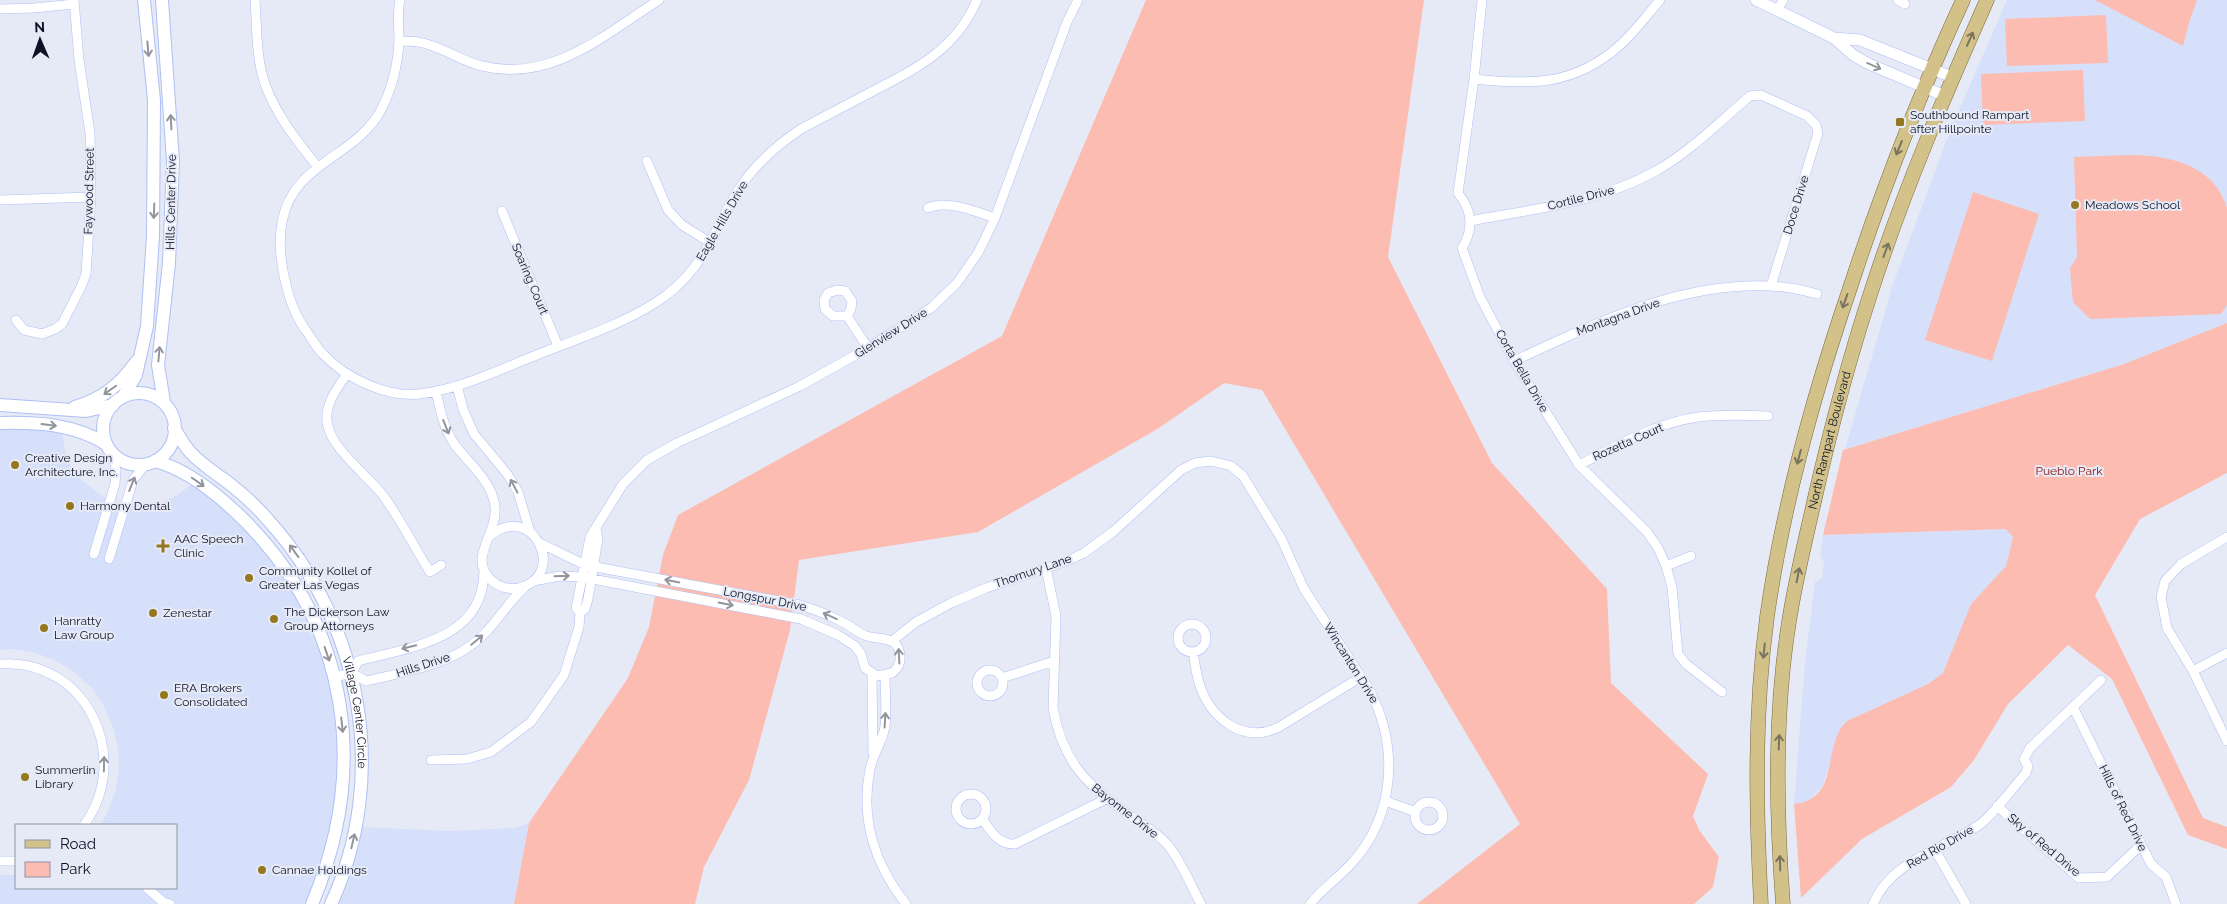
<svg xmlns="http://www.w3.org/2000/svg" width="2227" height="904" viewBox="0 0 2227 904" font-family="Raleway,sans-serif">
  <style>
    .built { fill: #d7e0fa }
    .green { fill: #fcbcb1 }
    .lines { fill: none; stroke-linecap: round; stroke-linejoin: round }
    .minor-casing { stroke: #adc0f6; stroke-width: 10 }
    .tertiary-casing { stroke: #adc0f6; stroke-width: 12 }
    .secondary-casing { stroke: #adc0f6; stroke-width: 14 }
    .primary-casing { stroke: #7b6934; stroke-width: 15 }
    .minor { stroke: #fff; stroke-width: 9 }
    .tertiary { stroke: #fff; stroke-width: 11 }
    .secondary { stroke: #fff; stroke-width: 12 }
    .primary { stroke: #d3c18a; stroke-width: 14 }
    .oneway { stroke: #7a735d }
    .oneway2 { stroke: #92959d }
    .poi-dot { fill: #94781f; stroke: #e6eaf6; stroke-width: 2 }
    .labels { text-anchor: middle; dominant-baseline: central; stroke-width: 4; stroke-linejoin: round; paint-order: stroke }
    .poi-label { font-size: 12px; fill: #0d1326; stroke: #e6eaf6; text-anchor: start }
    .street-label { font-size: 12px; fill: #0d1326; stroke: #e6eaf6 }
    .park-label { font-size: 12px; fill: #890f06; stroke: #e6eaf6 }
  </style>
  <rect width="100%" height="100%" fill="#e6eaf6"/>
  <path class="built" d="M2007 0H2227V323L2124 364 1845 449 1893 284 1952 126Z
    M0 426 61 429 67 459 79 478 103 497 128 505H147L162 502 176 496 195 482 235 517 299 593 333 683 339 749 337 797 328 845 307 904H0V875H16V888H176V825H100L107 813 115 792 119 770 118 748 113 727 104 706 92 688 75 673 56 661 36 653 14 649 0 650Z
    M2006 529 2013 537 2006 566 1971 604 1943 673 1928 684 1847 721 1843 724 1822 787 1807 802 1794 804 1805 662 1815 582 1822 578 1824 562 1820 556 1823 535Z
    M529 823 514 904H337L356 853 362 827 449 831 514 828Z"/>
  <path class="green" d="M1146 0H1424L1388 257 1492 463 1607 589 1611 683 1708 774 1693 816 1699 830 1719 857 1713 887 1694 904H1417L1520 824 1262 390 1224 383 1159 428 978 532 799 560 790 630 749 780 704 867 695 904H514L529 823 628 678 649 627 663 555 678 515 1002 336Z
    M2095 0H2197L2189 23 2183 46Z
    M2106 15 2108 63 2007 66 2005 19Z
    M2083 70 2085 121 1983 125 1981 74Z
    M2128 155C2168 155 2214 164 2227 208V305L2221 314 2090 319 2073 302 2070 268 2077 257 2074 157Z
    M1973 192 2039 214 1992 361 1925 340Z
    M2227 323V473L2140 519 2095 595 2203 818 2227 827V849L2188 835 2112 679 2068 645 2008 704 1974 760 1951 787 1862 839 1801 898 1794 804C1842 799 1821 744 1847 721L1928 684 1943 673 1971 604 2006 566 2013 537 2006 529 1823 535 1843 450 2124 364Z"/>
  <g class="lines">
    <defs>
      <path id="minor" d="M255 0C257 28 256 58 265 84 276 115 297 141 317 166
        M400 0C397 13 399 27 399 40 398 64 393 86 382 108 357 158 293 161 282 222 276 254 287 306 307 332 312 339 316 347 322 353 346 379 390 400 426 393 465 387 503 368 539 354 578 339 620 325 655 303 703 273 710 236 737 192 753 166 777 145 801 129 825 116 849 104 873 91 918 68 956 49 977 0
        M1482 0 1474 79 1458 193C1472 210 1474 229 1462 248L1480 297 1514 361 1579 465 1647 532 1658 548 1666 566 1672 587 1678 654 1686 664 1722 692
        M1898 0 1905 4
        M0 9 34 8 74 4
        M1777 11 1783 0
        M399 41C405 41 412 41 418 42 440 45 460 61 482 66 551 83 604 35 659 0
        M1474 79C1530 85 1574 86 1619 46 1634 33 1647 15 1660 0
        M647 161 668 210 682 225 711 243
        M0 200 91 197
        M928 208C946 199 977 212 995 218
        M502 211 558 346
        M1470 221C1532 209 1598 203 1654 172 1689 153 1719 122 1750 96L1761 95 1807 116 1816 125 1818 133 1771 286
        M847 316 851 309 852 301 845 291 837 290 828 293 824 300 825 309 833 316H847L868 348
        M16 320 24 330 42 334 55 329 62 324 81 287 86 274 91 197 90 133 79 60 74 0
        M1514 361C1598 322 1687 278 1783 287 1794 288 1806 291 1817 294
        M347 374C337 388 325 404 327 422 331 449 365 473 382 494 400 518 414 547 430 572L441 565
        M457 386 463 409 474 434 508 475 518 492 530 532
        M436 391C440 410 444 429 455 445 468 462 489 479 494 501 502 532 466 556 491 580 498 587 509 590 519 588 569 576 533 500 490 536
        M1579 465C1617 446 1655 423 1698 417 1721 414 1744 415 1768 416
        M2227 537 2181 564 2165 581 2161 597 2167 628 2193 671 2227 741
        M94 554 115 484 116 471 114 455
        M109 559 133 480 146 464
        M1666 566 1691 556
        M1046 568 1056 616 1053 708C1062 760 1086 785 1128 814 1141 823 1156 832 1167 844 1182 862 1190 884 1201 904
        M533 581 560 576 582 577 801 619 838 635 855 646 861 654 865 668 877 676 892 673C897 669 901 664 900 656 899 634 877 641 864 635 857 632 851 626 844 623 830 615 816 610 800 605L585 565 540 543
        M580 613 576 608 590 537 623 484 647 460 677 443 800 386 868 348 931 308 957 283 978 253 995 218 1067 22 1078 0
        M1178 638a14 14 0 1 1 28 0a14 14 0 1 1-28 0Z
        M892 641 916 622 951 603 986 588 1067 561 1084 553 1114 531 1181 470 1195 463 1211 461 1231 466 1243 476 1281 538 1304 589 1369 689C1399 746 1396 815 1351 864 1338 878 1322 889 1310 904
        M1193 652C1195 663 1196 673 1199 683 1210 718 1243 745 1279 727L1361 677
        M0 664C87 658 133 758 84 825
        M977 683a13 13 0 1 1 26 0a13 13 0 1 1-26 0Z
        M2193 671 2227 653
        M352 673 358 661C410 647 484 640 484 571
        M872 675 873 754
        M885 676C885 692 887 710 885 726 883 741 873 754 870 769 860 819 875 865 906 904
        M334 677 352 673 366 681C408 671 457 665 488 630 501 616 510 600 525 587
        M1002 678 1054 661
        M2073 707 2151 864 2166 877 2176 904
        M431 760 467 759 491 752 531 722 564 675 579 627 580 613 585 609 588 599 598 539 596 528
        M956 809a15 15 0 1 1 30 0a15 15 0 1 1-30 0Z
        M1385 801 1416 812
        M1415 816a14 14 0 1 1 28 0a14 14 0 1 1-28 0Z
        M1997 806 2079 878 2107 877 2141 845
        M982 819C991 831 998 845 1015 844L1106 799
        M1935 850 1966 904
        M0 861H16
        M147 888 163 902 170 904
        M1873 904C1891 861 1943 849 1979 825 1992 816 2014 786 2026 773L2028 766 2024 759 2030 748 2101 680"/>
      <path id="tertiary" d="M1756 0 1834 38 1853 55 1869 64 1945 96
        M1834 38 1860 40 1952 77"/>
      <g id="secondary">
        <path d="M162 0 173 161 169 263 158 365 164 402"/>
        <circle cx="139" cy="429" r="36"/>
        <path d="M123 397 136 375 147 326 153 236 154 100 144 0"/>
        <path d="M0 405 86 411 113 405"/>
        <path d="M75 407C102 399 120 385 136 362"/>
        <path d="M0 423C36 422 75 424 106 444"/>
        <path id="s1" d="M174 428C180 437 184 446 191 453 202 465 217 474 230 484 244 495 257 507 268 520 362 623 390 776 331 904"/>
        <path d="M155 461C189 470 221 497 245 521 350 627 369 770 312 904"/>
      </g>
      <g id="primary">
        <path d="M1761 904C1756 808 1754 713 1767 617 1783 503 1814 393 1851 285 1883 187 1920 93 1963 0"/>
        <path id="s2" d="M1783 904C1776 811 1774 714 1789 622 1795 582 1805 542 1814 502 1830 431 1849 359 1872 289 1904 190 1945 95 1987 0"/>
      </g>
    </defs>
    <use href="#minor" class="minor-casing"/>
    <use href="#tertiary" class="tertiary-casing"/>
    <use href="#secondary" class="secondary-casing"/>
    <use href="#primary" class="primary-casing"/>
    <use href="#minor" class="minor"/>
    <use href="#tertiary" class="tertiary"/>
    <use href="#secondary" class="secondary"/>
    <use href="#primary" class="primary"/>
  </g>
  <defs><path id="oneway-shaft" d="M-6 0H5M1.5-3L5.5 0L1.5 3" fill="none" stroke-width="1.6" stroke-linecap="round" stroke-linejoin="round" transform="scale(1.25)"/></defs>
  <g class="oneway">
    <use href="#oneway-shaft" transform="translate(1970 39) rotate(-66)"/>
    <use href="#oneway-shaft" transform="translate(1899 148) rotate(112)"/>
    <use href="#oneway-shaft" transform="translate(1886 250) rotate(-70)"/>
    <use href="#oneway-shaft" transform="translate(1845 301) rotate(109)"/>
    <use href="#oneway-shaft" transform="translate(1799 457) rotate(105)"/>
    <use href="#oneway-shaft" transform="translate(1798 575) rotate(-79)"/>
    <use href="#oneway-shaft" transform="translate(1764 651) rotate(96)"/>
    <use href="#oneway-shaft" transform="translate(1779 742) rotate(-88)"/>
    <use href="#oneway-shaft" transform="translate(1780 863) rotate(-92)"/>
  </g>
  <g class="oneway2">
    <use href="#oneway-shaft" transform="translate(148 49) rotate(85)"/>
    <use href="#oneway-shaft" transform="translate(1874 66) rotate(24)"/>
    <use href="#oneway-shaft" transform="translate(171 122) rotate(-93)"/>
    <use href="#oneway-shaft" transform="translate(154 211) rotate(92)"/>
    <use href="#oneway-shaft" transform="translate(159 354) rotate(-85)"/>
    <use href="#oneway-shaft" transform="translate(110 390) rotate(145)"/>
    <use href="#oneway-shaft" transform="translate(49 425) rotate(7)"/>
    <use href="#oneway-shaft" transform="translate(446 427) rotate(68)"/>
    <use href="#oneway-shaft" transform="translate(198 482) rotate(35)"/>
    <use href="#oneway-shaft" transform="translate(132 484) rotate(-68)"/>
    <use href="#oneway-shaft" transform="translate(514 486) rotate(-118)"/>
    <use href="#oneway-shaft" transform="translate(294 551) rotate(-126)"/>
    <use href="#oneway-shaft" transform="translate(562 576) rotate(-2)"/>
    <use href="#oneway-shaft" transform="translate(672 581) rotate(-169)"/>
    <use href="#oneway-shaft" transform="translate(726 604) rotate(11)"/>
    <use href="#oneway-shaft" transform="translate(830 616) rotate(-156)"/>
    <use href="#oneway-shaft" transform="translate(477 640) rotate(-40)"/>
    <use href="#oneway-shaft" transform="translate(409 647) rotate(166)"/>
    <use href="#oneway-shaft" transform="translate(327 654) rotate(71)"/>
    <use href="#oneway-shaft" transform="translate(899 656) rotate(-93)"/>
    <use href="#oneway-shaft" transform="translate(885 720) rotate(-87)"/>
    <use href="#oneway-shaft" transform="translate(342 725) rotate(84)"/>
    <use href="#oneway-shaft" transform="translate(104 764) rotate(-89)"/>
    <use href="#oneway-shaft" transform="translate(353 841) rotate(-77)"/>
  </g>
  <g class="poi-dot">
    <rect x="1895" y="117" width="10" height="10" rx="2.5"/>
    <circle cx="2075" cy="205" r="5"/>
    <circle cx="15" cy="465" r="5"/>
    <circle cx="70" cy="506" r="5"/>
    <path d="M160.5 538.5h5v5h5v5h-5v5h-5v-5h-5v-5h5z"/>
    <circle cx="249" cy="578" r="5"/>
    <circle cx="153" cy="613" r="5"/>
    <circle cx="274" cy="619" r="5"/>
    <circle cx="44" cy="628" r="5"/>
    <circle cx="164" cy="695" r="5"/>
    <circle cx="25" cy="777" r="5"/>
    <circle cx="262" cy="870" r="5"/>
  </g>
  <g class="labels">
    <g class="poi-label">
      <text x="1910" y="115">Southbound Rampart<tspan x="1910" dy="14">after Hillpointe</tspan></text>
      <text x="2085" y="205">Meadows School</text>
      <text x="25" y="458">Creative Design<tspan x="25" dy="14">Architecture, Inc.</tspan></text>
      <text x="80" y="506">Harmony Dental</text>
      <text x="174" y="539">AAC Speech<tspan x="174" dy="14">Clinic</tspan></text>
      <text x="259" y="571">Community Kollel of<tspan x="259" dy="14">Greater Las Vegas</tspan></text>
      <text x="284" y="612">The Dickerson Law<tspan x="284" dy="14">Group Attorneys</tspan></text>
      <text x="163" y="613">Zenestar</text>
      <text x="54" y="621">Hanratty<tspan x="54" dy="14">Law Group</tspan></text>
      <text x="174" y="688">ERA Brokers<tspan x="174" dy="14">Consolidated</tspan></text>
      <text x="35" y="770">Summerlin<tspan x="35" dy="14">Library</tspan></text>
      <text x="272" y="870">Cannae Holdings</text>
    </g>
    <g class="street-label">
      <text transform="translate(89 191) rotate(-89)">Faywood Street</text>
      <text transform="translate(1581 198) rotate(-14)">Cortile Drive</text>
      <text transform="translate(171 202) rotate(-89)">Hills Center Drive</text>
      <text transform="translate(1796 205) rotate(-73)">Doce Drive</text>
      <text transform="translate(722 221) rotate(-60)">Eagle Hills Drive</text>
      <text transform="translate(530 279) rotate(67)">Soaring Court</text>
      <text transform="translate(1618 317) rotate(-20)">Montagna Drive</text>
      <text transform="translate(891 333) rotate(-32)">Glenview Drive</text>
      <text transform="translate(1522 371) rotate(60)">Corta Bella Drive</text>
      <text stroke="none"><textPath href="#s2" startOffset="469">North Rampart Boulevard</textPath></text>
      <text transform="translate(1628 442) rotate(-24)">Rozetta Court</text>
      <text transform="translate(1033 571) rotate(-19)">Thornury Lane</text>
      <text transform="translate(765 599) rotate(11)">Longspur Drive</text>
      <text transform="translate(1351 663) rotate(58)">Wincanton Drive</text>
      <text transform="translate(423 665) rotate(-18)">Hills Drive</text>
      <text stroke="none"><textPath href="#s1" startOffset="348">Village Center Circle</textPath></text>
      <text transform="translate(2123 808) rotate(64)">Hills of Red Drive</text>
      <text transform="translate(1125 811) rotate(38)">Bayonne Drive</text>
      <text transform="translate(2044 845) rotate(40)">Sky of Red Drive</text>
      <text transform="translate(1940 847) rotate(-30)">Red Rio Drive</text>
    </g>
    <g class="park-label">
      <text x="2069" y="471">Pueblo Park</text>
    </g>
  </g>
  <rect x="15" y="824" width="162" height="65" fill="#e6eaf6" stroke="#8f94a3"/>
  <rect x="25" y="840" width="25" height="8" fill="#d3c18a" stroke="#8f94a3"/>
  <text x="60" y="849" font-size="15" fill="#0d1326">Road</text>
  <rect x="25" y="862" width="25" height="15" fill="#fcbcb1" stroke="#8f94a3"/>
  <text x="60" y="874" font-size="15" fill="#0d1326">Park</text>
  <g transform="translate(40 40) rotate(358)" stroke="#e6eaf6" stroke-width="4" paint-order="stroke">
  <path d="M0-4L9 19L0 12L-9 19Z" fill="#0d1326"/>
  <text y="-8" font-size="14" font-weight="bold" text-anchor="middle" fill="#0d1326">N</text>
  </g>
</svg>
